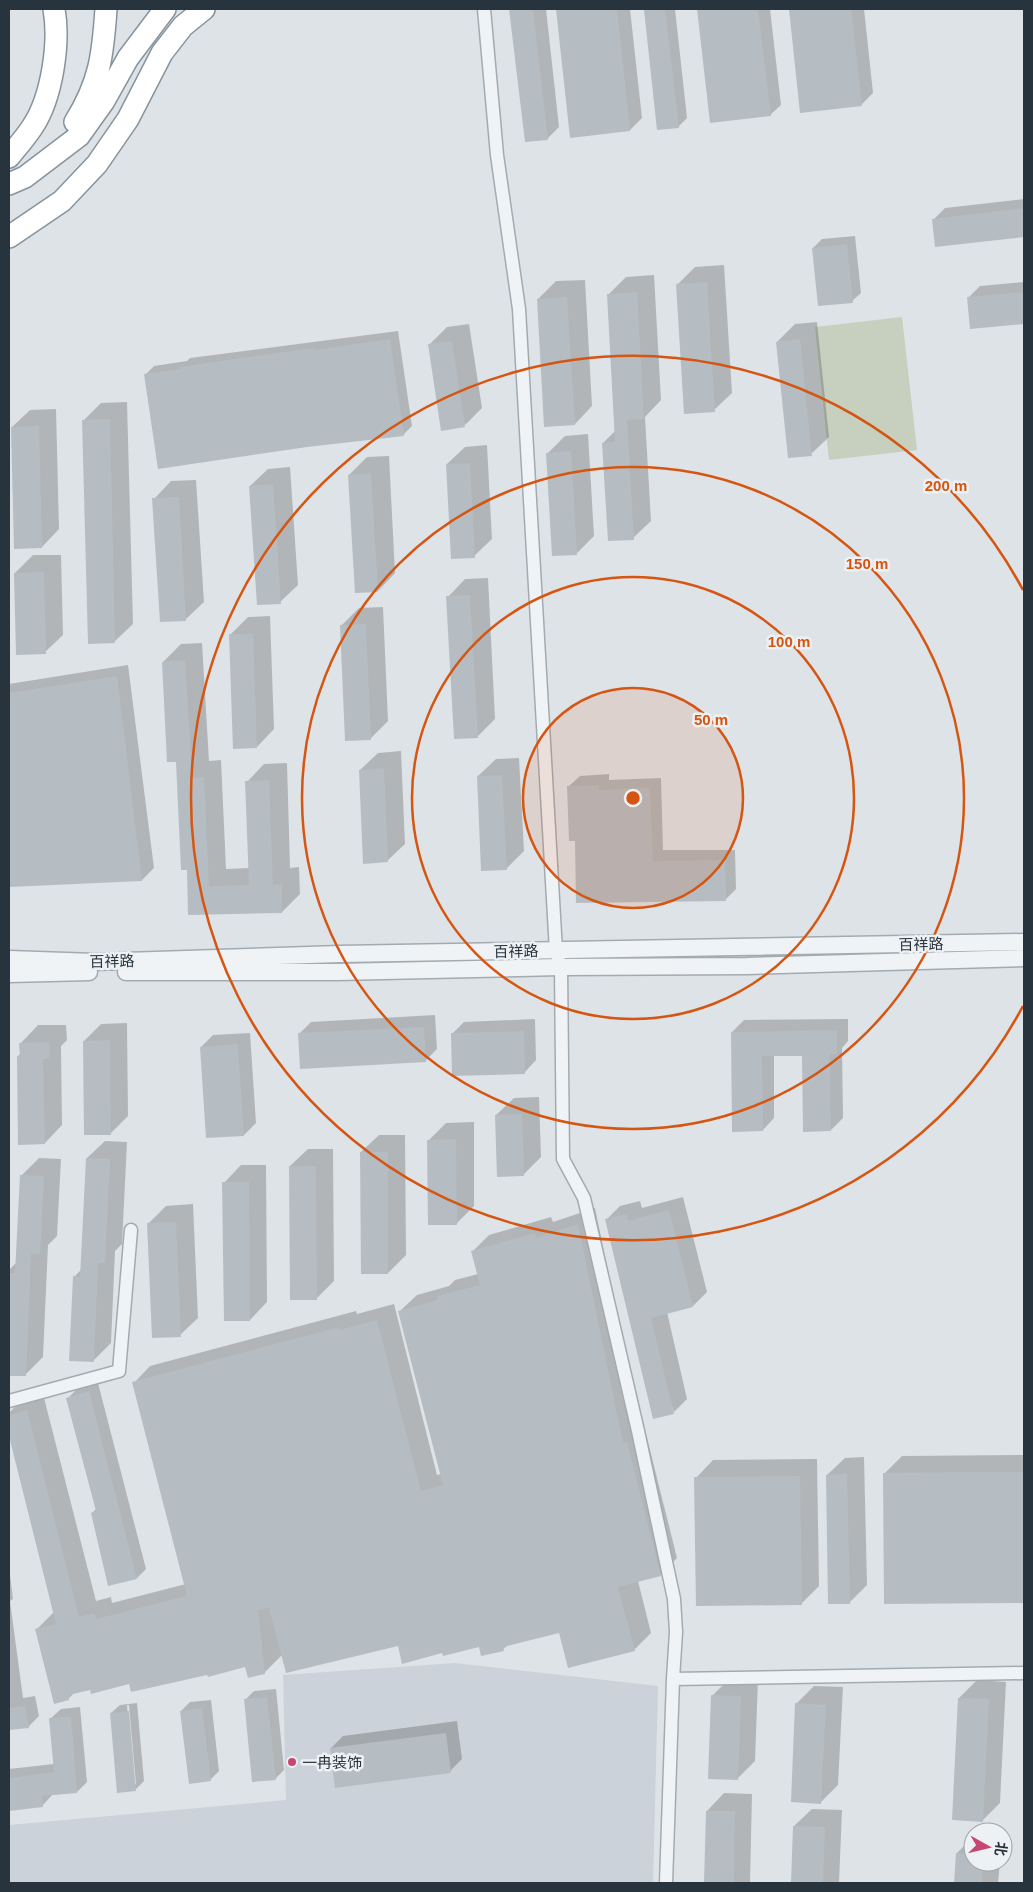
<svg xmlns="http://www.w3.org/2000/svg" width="1033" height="1892" viewBox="0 0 1033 1892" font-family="Arial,'Noto Sans SC',sans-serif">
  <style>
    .built { fill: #ccd2d9 }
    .green { fill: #c7d0bf }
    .shadow { fill: #0003; fill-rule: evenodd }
    .building { fill: #b5bdc3 }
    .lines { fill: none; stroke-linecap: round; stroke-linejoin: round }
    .minor-casing { stroke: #a3abb1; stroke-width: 15 }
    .tertiary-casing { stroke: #a3abb1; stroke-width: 19 }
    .trunk-casing { stroke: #86939d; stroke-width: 24 }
    .minor { stroke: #f0f3f5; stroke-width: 12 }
    .tertiary { stroke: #f0f3f5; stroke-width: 16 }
    .trunk { stroke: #fff; stroke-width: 21 }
    .ring { fill: none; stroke: #d55511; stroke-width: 2.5 }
    .poi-dot { fill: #c84672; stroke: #edf1f4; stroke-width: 2 }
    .labels { text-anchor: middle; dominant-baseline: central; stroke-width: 5; stroke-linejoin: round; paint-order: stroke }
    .street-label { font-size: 15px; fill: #27333d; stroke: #edf1f4 }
    .poi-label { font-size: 15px; fill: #27333d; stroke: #edf1f4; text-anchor: start }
    .centre { fill: #d55511; stroke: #edf1f4; stroke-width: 2.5 }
    .ring-label { font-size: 15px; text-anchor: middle; font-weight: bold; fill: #d55511; stroke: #edf1f4; stroke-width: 5; stroke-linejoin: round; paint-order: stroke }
  </style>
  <rect width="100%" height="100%" fill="#dee3e7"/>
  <path class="built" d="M455 1663 658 1686 653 1883H9V1825L286 1800 283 1675Z"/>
  <path class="green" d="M902 317 917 450 829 460 815 327Z"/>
  <path class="shadow" d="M511 9H546L559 127 547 139 526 141Z
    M557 9H630L642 118 630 130 572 136Z
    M647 9H675L687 118 678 127 645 11Z
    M699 9H770L781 105 770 115 711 122Z
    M790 9H864L873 93 861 105 802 111Z
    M1024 199V235L936 246 933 220 945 208Z
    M855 236 861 293 852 301 813 248 822 239Z
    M724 265 732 393 714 410 678 284 695 267Z
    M654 275 661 400 645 417 651 521 633 538 603 443 616 430 608 295 626 277Z
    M585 280 592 406 575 424 538 299 556 281Z
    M1024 282V323L971 328 968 298 980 286Z
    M817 322 829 437 811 454 777 342 795 324Z
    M469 324 482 408 465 425 429 345 447 327Z
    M398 331 412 426 403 435 145 375 154 366 187 361 190 358Z
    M127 402 133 624 115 641 83 421 101 403Z
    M56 409 59 529 42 547 12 427 30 410Z
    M588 434 594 536 577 553 548 453 565 436Z
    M487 445 492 539 474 556 447 464 465 447Z
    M389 456 395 573 378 591 349 475 367 457Z
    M290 467 298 585 280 602 250 486 268 469Z
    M196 480 204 602 186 619 154 499 171 481Z
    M33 555H61L63 635 45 652 15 573Z
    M488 578 495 719 477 737 448 597 465 579Z
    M383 607 388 721 370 739 341 626 359 608Z
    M270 616 274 729 257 747 230 635 248 617Z
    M202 643 209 761 221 760 226 869 250 868 247 782 264 764 287 763 290 868 299 867 300 894 282 912 189 914 188 869 177 761 163 662 181 644Z
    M128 665 154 868 142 880 9 886V684Z
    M401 751 405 844 387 861 360 770 378 753Z
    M519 758 524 851 506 869 478 776 496 759Z
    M609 774V780L661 778 663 850H735L736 889 725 900 576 840 569 786 580 776Z
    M435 1015 437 1049 425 1061 299 1034 311 1022Z
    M535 1019 536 1060 525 1072 452 1034 464 1022Z
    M848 1019V1041L842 1048 843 1118 831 1130 803 1055H774V1118L763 1130 732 1032 744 1020Z
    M127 1023 128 1116 111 1133 84 1041 101 1024Z
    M38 1025H66L67 1040 61 1046 62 1125 45 1143 18 1056 21 1053V1043Z
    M250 1033 256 1123 244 1135 201 1047 213 1035Z
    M539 1097 541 1157 523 1175 496 1115 514 1098Z
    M474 1122V1206L456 1224 429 1140 446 1123Z
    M379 1135H405L406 1255 388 1273 361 1152Z
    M105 1141 127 1142 122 1244 115 1251 111 1343 93 1361 74 1277 82 1269 87 1158Z
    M308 1149H333L334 1281 317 1298 290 1166Z
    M39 1158 61 1159 57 1236 48 1245 43 1357 25 1375 9 1374V1270L17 1262 21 1176Z
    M241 1165H266L267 1302 250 1320 224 1183Z
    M683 1197 707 1292 693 1306 667 1312 687 1399 674 1412 606 1220 620 1206 640 1201 642 1208Z
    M193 1204 198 1318 180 1335 149 1223 166 1206Z
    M595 1208 640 1427 644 1426 677 1558 660 1575 638 1581 651 1633 634 1650 560 1631 508 1645 503 1649 480 1646 443 1652 399 1645 282 1655 264 1673 246 1665 208 1673 91 1688 74 1693 68 1699 36 1630 54 1612 9 1431V1413L22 1399 43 1394 96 1601 111 1597 112 1603 186 1584 134 1383 150 1366 356 1311 357 1314 394 1304 437 1475 441 1474 400 1311 417 1295 449 1286 455 1280 478 1274 472 1252 489 1235 551 1217 553 1222Z
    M98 1383 146 1569 137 1578 92 1513 97 1508 68 1398 77 1389Z
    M1024 1455V1602L886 1603 884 1474 902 1456Z
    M864 1457 867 1585 849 1603 827 1475 845 1458Z
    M817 1459 819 1586 801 1604 696 1478 713 1460Z
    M9 1567 13 1599 10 1601 23 1698 35 1696 39 1716 28 1727 9 1729Z
    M730 1678 758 1679 755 1761 738 1778 712 1696Z
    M977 1680 1006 1682 1000 1803 983 1820 959 1698Z
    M814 1686 843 1687 838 1785 821 1802 796 1704Z
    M276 1689 284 1770 275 1779 245 1700 254 1691Z
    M211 1700 219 1771 210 1780 181 1711 190 1702Z
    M137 1703 144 1781 135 1790 111 1713 120 1705ZM127 1705H129L136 1784H134Z
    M80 1707 87 1782 77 1792 53 1794 42 1806 9 1810V1769L54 1764 50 1719 61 1709Z
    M457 1721 462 1759 450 1771 331 1748 343 1736Z
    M724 1793 752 1794 750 1883H706L707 1811Z
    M812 1809 842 1810 839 1883H792L794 1826Z
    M973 1837V1862H1000L998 1883H955L957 1853Z"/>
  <path class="building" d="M509 9H533L548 140 525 142Z
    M556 9H617L630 131 570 138Z
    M658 9H665L679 128 657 130 644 10Z
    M697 9H758L771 116 710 123Z
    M789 9H851L862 106 800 113Z
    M1024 208V237L935 247 932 219Z
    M847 244 853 303 818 306 812 248Z
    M707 282 715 412 684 414 676 284Z
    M637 292 644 419 627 420 634 540 608 541 602 443 615 442 607 294Z
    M1024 292V324L970 329 967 297Z
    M567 297 575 425 544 427 537 299Z
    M390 339 404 436 307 447 158 469 144 374 180 369V367L241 358 314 348 315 350Z
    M800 339 812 456 788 458 776 342Z
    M452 341 465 427 441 431 428 344Z
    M110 419 115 643 88 644 82 420Z
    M39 426 42 548 14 549 11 427Z
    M571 451 577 555 552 556 546 453Z
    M470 463 475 558 451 559 446 464Z
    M371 473 378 592 355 593 348 475Z
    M273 484 281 604 257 605 249 486Z
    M179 497 186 621 160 622 152 498Z
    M44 572 46 654 16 655 14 573Z
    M470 595 478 738 454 739 446 596Z
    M366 624 371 740 345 741 340 625Z
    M229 634H253L257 748 233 749Z
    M185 660 192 778 204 777 209 886 249 885 245 781 269 780 273 885 282 884V913L188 915 187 870H181L176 762H167L162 662Z
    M117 676 142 881 9 887V693Z
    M384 768 388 862 363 864 359 770Z
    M502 775 507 870 481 871 477 776Z
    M599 785V790L650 788 653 861 725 860 726 901 576 903 575 841H569L567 786Z
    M424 1027 426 1062 300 1069 298 1033Z
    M837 1030V1054H830L831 1131 803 1132 802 1056H762L763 1131 732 1132 731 1032Z
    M524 1031 525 1074 452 1076 451 1033Z
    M110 1040 111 1135H84L83 1041Z
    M49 1042 50 1059H43L45 1144 18 1145 17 1056H20L19 1043Z
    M238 1044 244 1136 206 1138 200 1047Z
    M522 1114 524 1176 497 1177 495 1115Z
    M456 1139 457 1225H428L427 1140Z
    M360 1152H388V1274H361Z
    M86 1158 110 1159 105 1263H98L94 1362 69 1361 73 1276 80 1277Z
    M289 1166H316L317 1300H290Z
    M20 1175 44 1176 40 1255 31 1254 26 1376H9V1273H15Z
    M222 1182H249L250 1321H224Z
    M669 1210 693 1307 651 1318 674 1414 653 1419 605 1219 627 1214 628 1221Z
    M176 1222 181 1337 152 1338 147 1223Z
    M578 1224 623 1443 627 1442 661 1576 618 1587 635 1651 568 1668 559 1633 503 1647 504 1651 481 1656 479 1647 443 1656 442 1653 402 1664 398 1646 286 1673 269 1608 258 1610 265 1674 248 1678 245 1667 208 1677 207 1675 131 1692 129 1684 91 1694 90 1690 69 1695V1700L54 1704 35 1629 56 1624 9 1436V1415L27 1410 79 1617 94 1613 96 1619 187 1596 132 1382 339 1327 340 1330 377 1320 421 1491 443 1485 398 1311 438 1300 437 1296 480 1285 471 1251 535 1233 536 1238Z
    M89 1391 137 1579 108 1586 91 1513 96 1511 66 1398Z
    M969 1472H1024V1603L884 1604 883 1473Z
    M847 1474 850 1604H828L826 1475Z
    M800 1476 802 1605 696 1606 694 1477Z
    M711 1695 741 1696 738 1780 708 1779Z
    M267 1697 276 1780 252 1782 244 1699Z
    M958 1698 989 1699 983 1822 952 1820Z
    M795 1703 826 1705 821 1804 791 1802Z
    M25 1706 29 1728 9 1730V1708Z
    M202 1708 211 1781 189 1784 180 1711Z
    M129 1711 136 1791 117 1793 110 1713Z
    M71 1717 77 1793 42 1796 43 1807 9 1811V1778L54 1772 49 1718Z
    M446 1733 451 1773 335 1788 330 1748Z
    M706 1811H735L734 1883H704Z
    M793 1826 825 1827 823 1883H791Z
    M956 1853 973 1854V1862H984L982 1883H954Z"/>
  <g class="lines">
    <defs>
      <path id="minor" d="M484 9 497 155 519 309 556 951 561 967 563 1159 584 1198 638 1431 674 1599 676 1632 673 1679
        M9 1401 119 1371 131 1230
        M666 1883 673 1679 1024 1673"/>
      <path id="tertiary" d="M9 959 94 962 340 954 1024 942
        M126 972H337L561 967 747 966 1024 958
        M9 974 89 972"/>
      <path id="trunk" d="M75 122C100 82 103 54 106 9
        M9 157C17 147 26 137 33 126 52 97 60 43 54 9
        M9 184 25 177 79 136 104 101 128 58 165 9
        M9 237 62 201 97 164 128 119 162 53 183 26 204 9"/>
    </defs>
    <use href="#minor" class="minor-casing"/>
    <use href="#tertiary" class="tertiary-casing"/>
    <use href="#trunk" class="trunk-casing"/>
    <use href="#minor" class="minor"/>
    <use href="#tertiary" class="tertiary"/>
    <use href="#trunk" class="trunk"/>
  </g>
  <circle cx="633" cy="798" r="110" fill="#d55511" fill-opacity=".12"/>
  <g class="ring">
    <circle cx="633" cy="798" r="110"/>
    <circle cx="633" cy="798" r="221"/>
    <circle cx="633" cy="798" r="331"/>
    <path d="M1023 1006A442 442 0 1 1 1023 590"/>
  </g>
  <circle class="poi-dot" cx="292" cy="1762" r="5"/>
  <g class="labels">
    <g class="street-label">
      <text transform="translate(921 944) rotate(-1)">百祥路</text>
      <text transform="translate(516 951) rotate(-1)">百祥路</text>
      <text transform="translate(112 961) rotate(-1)">百祥路</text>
    </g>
    <g class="poi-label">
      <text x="302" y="1762">一冉装饰</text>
    </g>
  </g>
  <circle cx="633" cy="798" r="8" class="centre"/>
  <g class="ring-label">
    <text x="946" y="491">200 m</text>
    <text x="867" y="569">150 m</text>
    <text x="789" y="647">100 m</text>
    <text x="711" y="725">50 m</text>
  </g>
  <rect width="1033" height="1892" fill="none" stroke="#27333d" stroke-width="20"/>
  <g transform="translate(988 1847) rotate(98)"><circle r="24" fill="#edf1f4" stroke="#9ea5ab"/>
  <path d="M0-4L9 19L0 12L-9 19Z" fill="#c84672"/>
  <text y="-8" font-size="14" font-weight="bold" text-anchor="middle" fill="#27333d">北</text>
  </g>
</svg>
